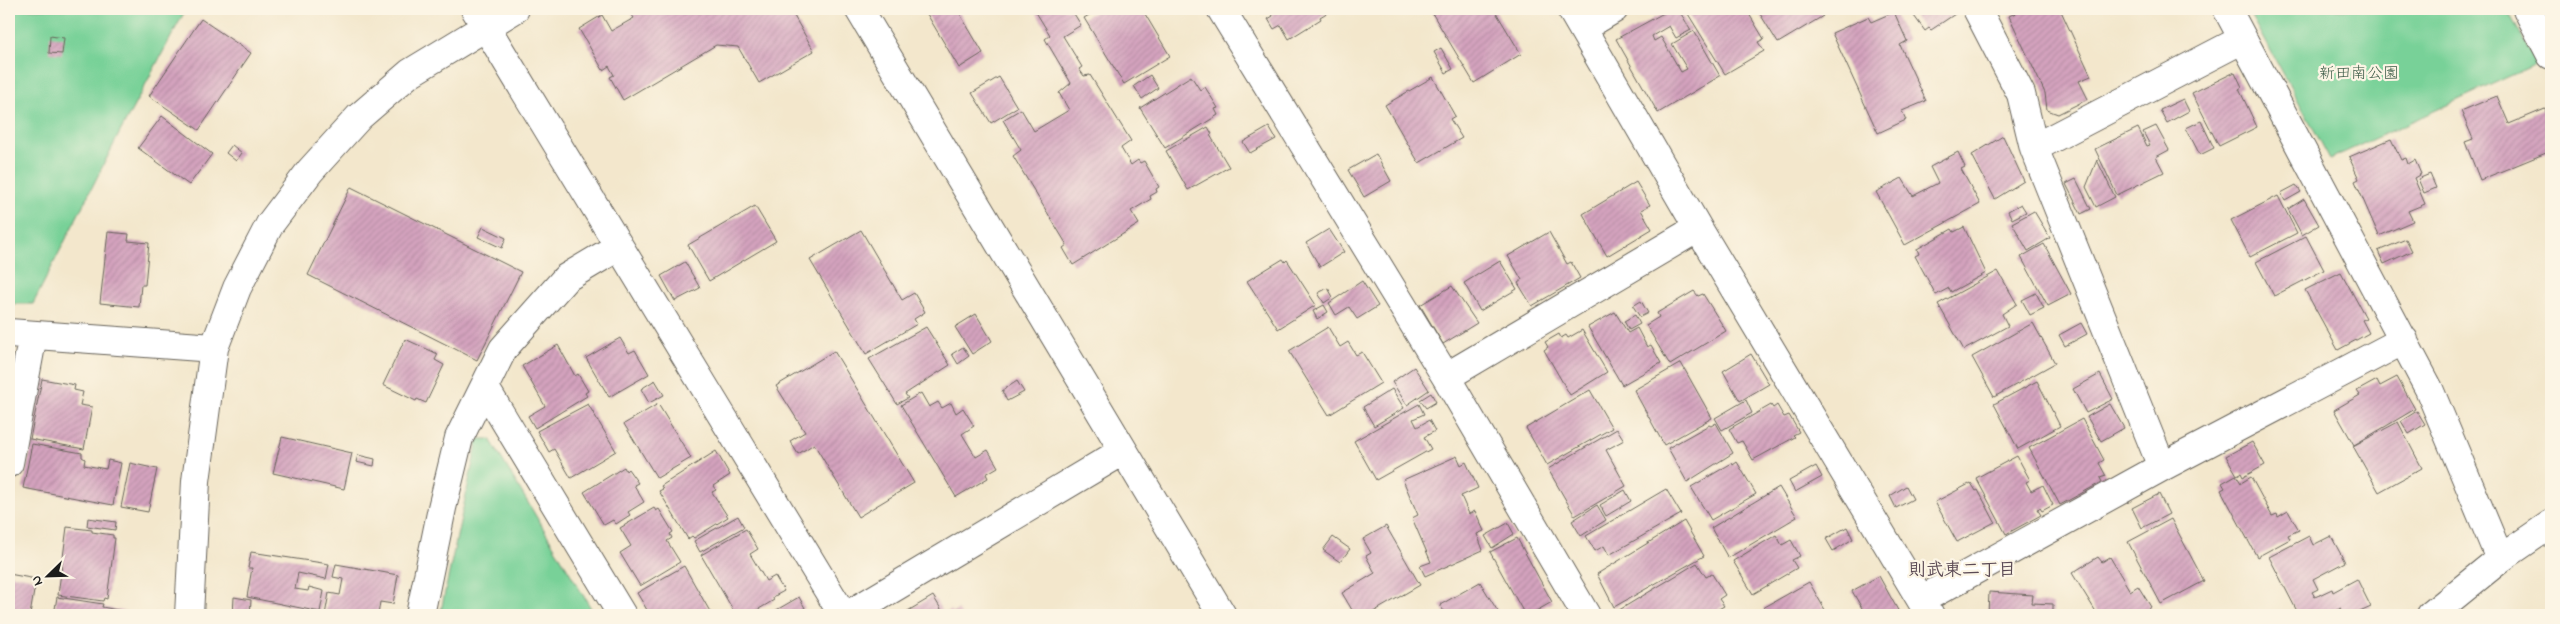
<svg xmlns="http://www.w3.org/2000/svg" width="2560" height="624" viewBox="0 0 2560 624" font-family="'Indie Flower','Klee One',sans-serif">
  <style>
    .park { fill: #78d198; stroke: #4a765a }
    .building { fill: url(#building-hatch) }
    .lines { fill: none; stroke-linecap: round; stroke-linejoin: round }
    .minor-casing { stroke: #67635a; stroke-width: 30 }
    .minor { stroke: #fff; stroke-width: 28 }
    .labels { text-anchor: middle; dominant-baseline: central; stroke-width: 4.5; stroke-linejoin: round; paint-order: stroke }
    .park-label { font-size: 16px; fill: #3c5b47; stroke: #fcf5e5 }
    .neighbourhood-label { font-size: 18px; font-weight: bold; fill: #5c4b55; stroke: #fcf5e5 }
  </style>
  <defs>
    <pattern id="building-hatch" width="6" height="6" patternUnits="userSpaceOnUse" patternTransform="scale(1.25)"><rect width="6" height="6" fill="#d4a3be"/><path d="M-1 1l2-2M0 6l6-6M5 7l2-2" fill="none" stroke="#b58ca3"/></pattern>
  </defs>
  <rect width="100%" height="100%" fill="#fcf5e5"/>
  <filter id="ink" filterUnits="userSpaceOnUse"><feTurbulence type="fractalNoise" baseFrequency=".02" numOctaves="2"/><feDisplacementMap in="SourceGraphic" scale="10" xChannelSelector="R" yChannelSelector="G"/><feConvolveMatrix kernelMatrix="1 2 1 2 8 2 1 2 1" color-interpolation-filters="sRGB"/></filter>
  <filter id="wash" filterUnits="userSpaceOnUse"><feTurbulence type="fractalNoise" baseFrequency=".0096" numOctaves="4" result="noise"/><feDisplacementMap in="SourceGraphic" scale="20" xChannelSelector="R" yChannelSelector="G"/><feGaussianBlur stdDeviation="1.12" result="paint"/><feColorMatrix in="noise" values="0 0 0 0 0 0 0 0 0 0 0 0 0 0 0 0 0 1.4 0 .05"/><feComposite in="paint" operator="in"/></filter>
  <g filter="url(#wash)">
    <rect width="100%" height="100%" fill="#f3e7cc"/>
    <path class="park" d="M9 9H186L120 132 33 304H9Z
      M2248 9H2507L2536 64 2330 159Z
      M478 439H490L595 615H440Z"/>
    <g id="blocks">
      <path class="building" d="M628 9H790L814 51 759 83 738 47 716 45 623 100 610 77 614 75 609 66 603 70 579 29 602 15 611 31 634 18Z
        M924 9H957L983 53 959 68Z
        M1034 9H1071L1081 25 1063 36 1082 67 1079 69 1084 76 1090 75 1131 141 1121 148 1131 165 1138 160 1140 163 1144 161 1159 187 1156 189 1157 192 1150 196 1151 199 1131 211 1139 224 1073 265 1063 248 1067 245 1013 156 1021 150 1003 120 1021 109 1034 131 1069 110 1059 93 1071 83 1045 39 1050 35Z
        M1099 9H1142L1170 56 1124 84 1084 18Z
        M1269 9H1328L1330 11 1320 17 1321 19 1289 39 1281 25 1274 29 1268 19 1273 16Z
        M1439 9H1494L1521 54 1474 83 1432 13Z
        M1671 9H1678L1691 30 1676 38 1669 26 1652 36 1654 41 1661 37 1681 72 1687 69 1672 44 1694 31 1720 76 1658 113 1616 39Z
        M1685 9H1746L1764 39 1758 42 1764 51 1725 74Z
        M1757 9H1819L1823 16 1778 43Z
        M1909 9H1952L1955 14 1931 30 1929 28 1925 31Z
        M2024 9H2060L2091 76 2079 81 2088 99 2058 114 2047 110 2045 93 2009 16Z
        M1894 12 1907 41 1900 45 1926 101 1902 111 1906 120 1878 133 1832 33 1868 17 1871 22Z
        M201 19 251 53 199 130 149 96Z
        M50 36 64 38 62 54 49 53Z
        M1441 48 1453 69 1446 73 1434 52Z
        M2235 72 2242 87 2239 89 2257 127 2219 146 2192 93Z
        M1150 75 1158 88 1142 99 1134 86Z
        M1191 76 1200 90 1205 87 1218 108 1215 109 1218 115 1165 148 1140 108Z
        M999 77 1017 107 991 123 972 93Z
        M1433 77 1455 116 1450 119 1462 138 1419 163 1385 105Z
        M2497 96 2509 124 2545 109 2551 125V151L2480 180 2465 142 2473 139 2461 111Z
        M2183 99 2189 111 2167 123 2160 110Z
        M162 116 212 154 189 185 138 148Z
        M2201 121 2214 148 2200 155 2186 128Z
        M2156 126 2169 150 2156 157 2164 172 2117 195 2095 149 2138 128 2147 146 2150 145 2143 132Z
        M1208 127 1212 134 1210 135 1229 167 1188 190 1166 151Z
        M1269 127 1276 139 1250 153 1243 142Z
        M2003 136 2024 181 1995 199 1972 155Z
        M2391 139 2401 160 2406 158 2408 164 2415 160 2421 174 2414 178 2425 204 2408 211 2413 221 2379 236 2355 181 2359 179 2349 157Z
        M232 145 242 153 236 161 226 153Z
        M1958 152 1965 167 1961 169 1980 204 1905 245 1876 192 1902 178 1913 196 1938 183 1930 167Z
        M1376 154 1391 181 1364 197 1348 170Z
        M2097 160 2115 197 2096 207 2086 187Z
        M2430 174 2436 188 2424 193 2418 179Z
        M2076 179 2091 209 2081 214 2066 184Z
        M1636 182 1650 205 1641 210 1652 229 1607 256 1583 214Z
        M2296 185 2301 192 2285 201 2281 193Z
        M351 187 521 272 477 360 308 275Z
        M2278 196 2297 233 2250 257 2231 220Z
        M2304 199 2319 225 2302 235 2288 209Z
        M2021 204 2026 212 2012 219 2008 211Z
        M755 206 776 241 709 281 688 245Z
        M2034 211 2050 238 2028 251 2012 223Z
        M483 227 506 238 502 248 478 237Z
        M1964 227 1986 273 1951 292 1949 288 1936 295 1915 256 1919 254 1917 249 1952 229 1954 232Z
        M1329 229 1344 252 1320 267 1306 243Z
        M861 230 902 300 914 293 925 312 914 319 917 324 866 354 810 260Z
        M108 232 129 234 128 241 149 243 145 285H141L139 307 100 303Z
        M1549 232 1567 264 1571 262 1580 278 1532 306 1518 283 1522 280 1508 256Z
        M2306 236 2324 270 2274 296 2256 262Z
        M2406 239 2412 251 2384 264 2378 251Z
        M2044 244 2071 294 2048 306 2021 257Z
        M1283 259 1285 262 1287 260 1316 305 1278 329 1247 281Z
        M1500 261 1517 289 1480 311 1464 283Z
        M685 262 700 288 675 301 661 276Z
        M1998 271 2017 304 2002 314 2008 326 1964 350 1938 304Z
        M2341 272 2366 318 2362 320 2369 333 2338 350 2305 290Z
        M1362 281 1378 306 1357 319 1349 307 1336 315 1329 303Z
        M1452 286 1477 323 1443 344 1420 305Z
        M1328 288 1333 297 1324 303 1318 293Z
        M1694 291 1698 296 1703 294 1726 331 1670 365 1646 325 1659 317 1657 313Z
        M2036 293 2044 308 2030 315 2022 300Z
        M1641 301 1648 313 1640 317 1633 306Z
        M1324 305 1328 312 1317 319 1313 311Z
        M1615 312 1628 333 1637 328 1647 347 1651 345 1661 363 1622 385 1588 327Z
        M976 314 992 341 972 354 955 327Z
        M1635 315 1640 324 1629 330 1624 321Z
        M2033 323 2055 363 1994 397 1972 357Z
        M2081 323 2087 334 2065 346 2059 335Z
        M926 327 950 365 905 394 908 398 897 404 869 359Z
        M1328 327 1340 347 1348 342 1356 355 1362 352 1381 383 1329 415 1289 351Z
        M1582 330 1607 372 1570 395 1544 350 1548 347 1545 342 1559 334 1561 338 1566 335 1568 338Z
        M620 338 629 353 635 350 649 374 609 397 586 358Z
        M405 339 438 354 435 360 444 365 426 403 417 399 416 401 383 385Z
        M558 345 575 376 578 374 588 391 585 393 587 396 535 428 528 416 545 406 522 366Z
        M963 347 969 356 958 364 952 354Z
        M834 351 914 483 858 517 814 444 798 454 790 441 805 432 776 386Z
        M1751 354 1769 384 1740 401 1723 371Z
        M1681 363 1712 418 1664 445 1634 390Z
        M1414 367 1429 390 1407 405 1392 382Z
        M2100 374 2113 399 2086 413 2073 389Z
        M2397 377 2415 409 2354 445 2334 410 2360 395 2357 391 2377 380 2380 386Z
        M42 379 75 385 74 390 83 392 80 405 92 407 84 449 30 439Z
        M655 380 664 395 649 403 641 389Z
        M1017 381 1024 392 1007 401 1002 391Z
        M2037 381 2060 426 2018 449 1994 404Z
        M1392 389 1404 408 1374 426 1363 407Z
        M1590 390 1612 428 1547 465 1526 428Z
        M921 393 929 407 938 402 942 408 951 403 956 413 963 408 974 426 962 434 976 457 988 450 998 467 986 474 988 478 956 497 901 405Z
        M1431 393 1436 402 1426 408 1420 400Z
        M1746 400 1752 413 1722 430 1715 418Z
        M588 404 616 451 571 478 554 449 549 452 537 431Z
        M658 404 691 458 657 478 624 424Z
        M1419 404 1424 414 1413 419 1417 427 1429 420 1435 431 1424 437 1431 449 1376 480 1354 441Z
        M2110 404 2124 428 2101 441 2087 417Z
        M1771 405 1773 408 1777 405 1784 417 1789 415 1799 432 1793 435 1795 437 1753 460 1742 441 1737 443 1729 429Z
        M2417 411 2425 424 2409 434 2401 421Z
        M2082 419 2104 460 2099 463 2106 476 2100 478 2102 482 2060 505 2029 448Z
        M2398 422 2422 468 2379 492 2353 446Z
        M1716 423 1733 453 1687 482 1668 448 1709 425 1711 426Z
        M1617 429 1624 440 1606 450 1626 486 1575 516 1548 469Z
        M282 437 352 453 344 489 273 473Z
        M2252 442 2265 465 2243 477 2241 473 2237 475 2226 456Z
        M32 444 82 453V457L85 459 84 465 106 469 108 460 121 463 113 505 23 488Z
        M716 451 730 475 713 486 716 490 712 492 728 517 694 538 692 536 688 539 659 491 663 489 661 486Z
        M358 455 375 459 374 466 356 462Z
        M1457 456 1461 465 1466 462 1478 488 1461 496 1469 514 1475 511 1484 531 1477 534 1483 550 1425 576 1420 566 1431 562 1412 518 1418 515 1403 480Z
        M2017 456 2030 480 2026 482 2031 491 2043 485 2053 505 2042 511 2040 508 2037 509 2041 515 2006 534 1976 478Z
        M1737 462 1756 494 1711 520 1691 487 1732 463 1733 465Z
        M130 463 157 469 148 512 121 507Z
        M1816 466 1822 477 1795 492 1789 481Z
        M624 467 626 471 628 469 638 483 634 485 644 502 628 512 630 515 616 524 613 520 604 525 584 492Z
        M2236 475 2241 483 2251 477 2272 516 2277 514 2278 517 2288 511 2299 530 2288 535 2290 539 2257 557 2221 490 2225 488 2222 483Z
        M1971 483 1976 491 1978 490 1995 522 1957 542 1935 502Z
        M1906 486 1913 499 1896 508 1890 496Z
        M1779 487 1797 517 1728 558 1711 528Z
        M1666 489 1681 514 1609 555 1604 546 1595 551 1586 536Z
        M1625 490 1631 501 1606 516 1600 505Z
        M2159 494 2169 514 2142 528 2132 508Z
        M1597 505 1606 520 1581 536 1572 521Z
        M654 508 656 511 659 509 673 532 670 534 672 538 667 541 680 562 640 586 620 553 631 546 620 528Z
        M738 516 744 527 700 552 694 541Z
        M88 518 116 522 115 530 87 526Z
        M2171 519 2204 581 2161 604 2128 542Z
        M1684 521 1704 556 1614 607 1597 574Z
        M1508 523 1514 534 1492 548 1485 536Z
        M1386 526 1420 585 1368 615H1355L1342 593 1375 573 1366 556 1371 553 1363 539Z
        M67 527 92 530V532L113 535V538H115L107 599 104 598 103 601 58 595Z
        M1847 527 1853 539 1833 551 1826 539Z
        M746 529 758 549 750 554 766 581 775 576 784 591 773 597 774 600 749 615H736L701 555Z
        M1776 535 1782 545 1791 540 1800 556 1792 560 1797 568 1753 594 1733 561Z
        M2309 536 2313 545 2331 536 2345 562 2313 579 2318 589 2312 592 2315 597 2332 589 2333 592 2357 579 2371 607 2353 615H2345L2341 608 2333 612 2335 615H2299L2269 557Z
        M1333 537 1350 549 1340 562 1323 550Z
        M1517 538 1552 602 1529 615H1525L1490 552Z
        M251 552 329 564 326 579 298 573 295 589 308 591 309 587 324 591 320 612 247 597 252 568H248Z
        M2098 557 2102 562 2110 557 2130 591 2138 586 2151 607 2136 615H2098L2072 573Z
        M1697 563 1706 577 1712 574 1725 595 1719 599 1724 606 1708 615H1611Z
        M336 564 398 575 393 604 380 602 378 615H325L329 593 340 595 343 579 333 577Z
        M684 566 712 615H650L637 593Z
        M9 574 36 579 30 615H9Z
        M1879 576 1900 614 1898 615H1866L1852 591Z
        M1480 582 1500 615H1446L1440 605Z
        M1809 582 1828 615H1768L1763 608Z
        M1989 592 2033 595 2032 603 2053 604V615H1988Z
        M933 596 944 614 951 610 953 613 958 610 961 615H901Z
        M57 597 103 604 102 607 144 615H54Z
        M234 597 251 600 250 615H233Z
        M799 597 805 608 794 615H775L773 612Z"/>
    </g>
  </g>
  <g filter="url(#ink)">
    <use href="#blocks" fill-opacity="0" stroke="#67635a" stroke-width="1"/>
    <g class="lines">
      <defs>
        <path id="minor" d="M475 9 843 615
          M859 9 1222 615
          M1221 9 1446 377 1586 615
          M1571 9 1698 228 1930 615
          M1977 9 2021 94 2034 148 2162 467
          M2227 9 2429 389 2500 559
          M2527 9 2551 55
          M1582 28 1614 9
          M2034 148 2243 39
          M9 333 214 348
          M1446 377 1698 228
          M485 388 622 615
          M9 463 33 335
          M1921 600 2162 467 2404 340
          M189 615 196 481 214 348 237 288 270 224 310 171 359 117 410 73 515 9
          M420 615 442 508 459 438 503 349 566 278 618 247
          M848 615 1123 451
          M2431 615 2500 559 2551 524"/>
      </defs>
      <use href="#minor" class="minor-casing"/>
      <use href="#minor" class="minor"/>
    </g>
  </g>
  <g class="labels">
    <g class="park-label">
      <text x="2359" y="74">新田南公園</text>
    </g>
    <g class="neighbourhood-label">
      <text x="1962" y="571">則武東二丁目</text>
    </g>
  </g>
  <rect width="2560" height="624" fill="none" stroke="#fcf5e5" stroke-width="30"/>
  <g transform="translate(48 576) rotate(247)" stroke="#fcf5e5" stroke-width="4" paint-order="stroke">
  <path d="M0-4L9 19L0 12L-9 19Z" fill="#1c1c1c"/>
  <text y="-8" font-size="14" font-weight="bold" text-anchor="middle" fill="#1c1c1c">N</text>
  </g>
</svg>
